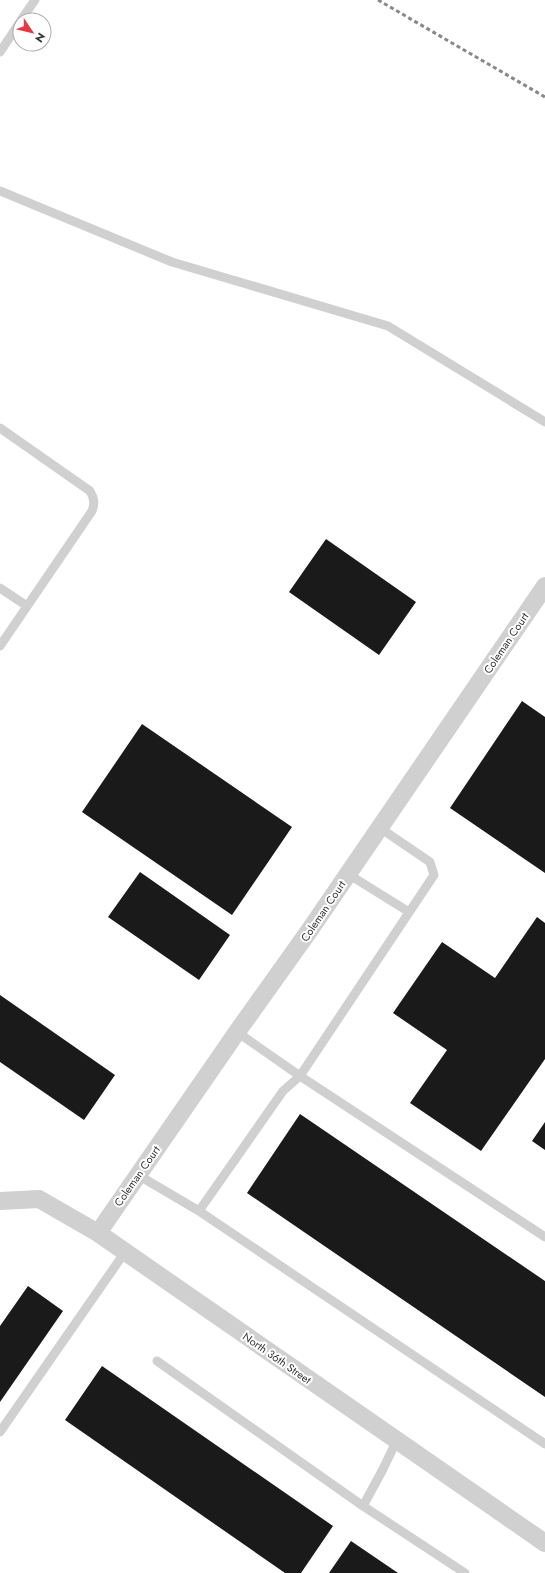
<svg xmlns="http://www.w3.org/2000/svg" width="545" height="1573" viewBox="0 0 545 1573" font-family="Jost,sans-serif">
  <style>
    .building { fill: #1a1a1a }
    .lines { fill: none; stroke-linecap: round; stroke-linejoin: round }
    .lane { stroke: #d0d0d0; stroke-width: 9 }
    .street { stroke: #d0d0d0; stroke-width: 18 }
    .rail { stroke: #888; stroke-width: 3; stroke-dasharray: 4 3; stroke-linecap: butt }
    .labels { text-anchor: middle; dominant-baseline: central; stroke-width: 4; stroke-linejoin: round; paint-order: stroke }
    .street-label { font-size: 11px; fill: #333; stroke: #fff }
  </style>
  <rect width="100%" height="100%" fill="#fff"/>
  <path class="building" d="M326 539 416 602 379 655 289 592Z
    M522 701 545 717V873L450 808Z
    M142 724 292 827 232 915 82 812Z
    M140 872 230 935 199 980 108 917Z
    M537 917 545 923V1059L481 1151 410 1103 447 1050 393 1013 442 942 495 978Z
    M0 995 115 1075 84 1120 0 1062Z
    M300 1114 545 1281V1397L247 1193Z
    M545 1122V1150L532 1141Z
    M28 1286 63 1311 0 1402V1326Z
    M102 1366 333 1526 301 1573H285L65 1420Z
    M351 1541 398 1573H329Z"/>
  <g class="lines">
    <path class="lane" d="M21 20 35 0
      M0 52 20 22
      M0 191 172 262 388 326 545 422
      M0 428 90 491C94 498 95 503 92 511L0 646
      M0 588 27 606
      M348 874 409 912
      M237 1032 300 1076 545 1237
      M138 1175 199 1211 545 1444
      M199 1211 283 1091 300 1076 434 875 430 862 380 828
      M157 1361 363 1506 382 1471 397 1440
      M0 1432 125 1252
      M363 1506 465 1573"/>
    <path class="street" d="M0 1201 39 1199 98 1233 545 1543
      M98 1233 237 1032 309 931 545 586"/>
    <path class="rail" d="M378 0 545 97"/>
  </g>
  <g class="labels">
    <g class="street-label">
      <text transform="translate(506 643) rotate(-56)">Coleman Court</text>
      <text transform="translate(323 911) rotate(-56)">Coleman Court</text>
      <text transform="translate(137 1176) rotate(-55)">Coleman Court</text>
      <text transform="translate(277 1358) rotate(35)">North 36th Street</text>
    </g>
  </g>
  <g transform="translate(32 32) rotate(125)"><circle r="19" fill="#ffffff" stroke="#adadad"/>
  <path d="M0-3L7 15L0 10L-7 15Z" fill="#e63946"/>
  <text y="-6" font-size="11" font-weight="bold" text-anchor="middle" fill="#333333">N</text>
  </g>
</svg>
